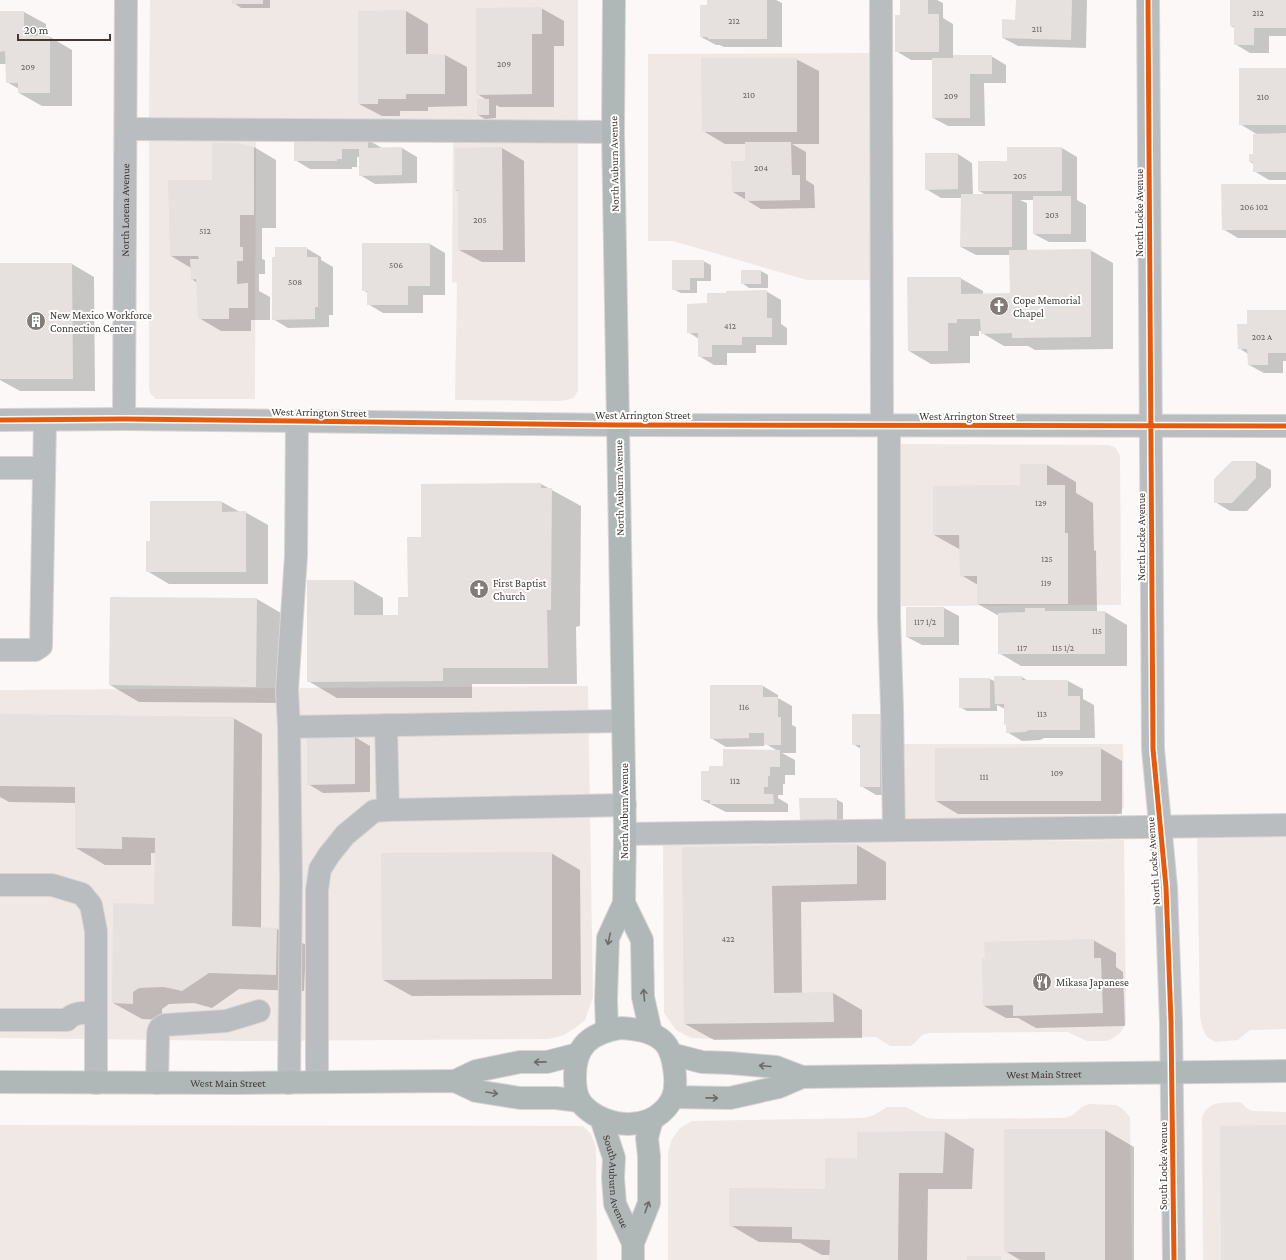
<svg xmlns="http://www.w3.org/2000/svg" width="1286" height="1260" viewBox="0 0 1286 1260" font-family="'Crimson Pro',serif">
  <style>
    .built { fill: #f0e8e5 }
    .shadow { fill: #0003 }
    .building { fill: #e6e0de }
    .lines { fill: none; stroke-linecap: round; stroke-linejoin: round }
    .minor-casing { stroke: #d9d5d5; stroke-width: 24 }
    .major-casing { stroke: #d9d5d5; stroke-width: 24 }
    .minor { stroke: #babdbf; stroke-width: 22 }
    .major { stroke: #b0b7b7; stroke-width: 22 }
    .cycleway-casing { stroke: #fff; stroke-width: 8 }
    .cycleway { stroke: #e8590c; stroke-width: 5 }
    .oneway { stroke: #6d6b68 }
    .labels { text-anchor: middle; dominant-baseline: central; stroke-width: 4; stroke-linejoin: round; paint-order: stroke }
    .number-label { font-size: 9px; fill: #6a625e }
    .street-label { font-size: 11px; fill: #413834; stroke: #fff }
    .poi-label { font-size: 11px; fill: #413834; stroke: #fff; text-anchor: start }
  </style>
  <rect width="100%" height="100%" fill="#fbf8f7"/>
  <path class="built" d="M150 0H578V121L149 119Z
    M872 53V280H807L673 241H648V54Z
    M149 138 256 139 255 399H156L150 393 149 388Z
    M453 138 578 139V390L576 394 573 398 567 400 559 401 455 400 457 283 452 282Z
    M900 444 1109 445 1116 448 1120 456 1121 605 901 606Z
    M588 686 593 997 585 1020 575 1028 564 1035 549 1039 244 1041 0 1038V690Z
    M902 744H1123L1124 806 1119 814 1112 817 902 818Z
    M1286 832V1029L1250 1030 1238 1040 1215 1042 1206 1036 1202 1027 1200 1016 1197 833Z
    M1124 840 1126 1022 1121 1032 1112 1039 1106 1041H1087L1068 1032 929 1033 922 1035 914 1044 910 1046H890L876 1037 714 1039 691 1038 676 1030 664 1013 663 845Z
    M1237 1102 1242 1103 1246 1108 1253 1111 1286 1112V1260H1203L1202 1119 1203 1114 1207 1109 1212 1105 1219 1103Z
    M1089 1104 1116 1105 1122 1108 1130 1117 1132 1260H668V1152L672 1139 680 1128 692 1121 864 1118 874 1115 887 1107H906L927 1118 938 1119 1065 1118 1073 1115 1082 1107Z
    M0 1125 583 1126 591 1134 596 1147 597 1260H0Z"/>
  <path class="shadow" d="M234 0H270V8H241L234 3Z
    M722 0H776L782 3V47H724L720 45H716L701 37 708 6Z
    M901 0H937L943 3V18L953 24V56H991L1006 65V83H984L985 126H948L933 118V60H911L896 51 901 16Z
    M1017 0H1087L1086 48 1018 46 1003 38 1016 21Z
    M1231 0H1286V36H1269V53H1250L1235 44V28L1231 26Z
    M541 8 564 21V46H554V107H500L496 105V118L485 119 478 115 487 100 477 94Z
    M406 11 428 24V55H445L467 67V106L428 107V111H400V116H382L359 104Z
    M0 12H24L46 24V37H50L72 50V106H42L19 93V89L7 82 6 64H0Z
    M796 59 819 71V144H792L806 152V180L814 185 815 208 761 209 733 192 746 162V144H725L703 131Z
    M1286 69V180H1269L1254 171V164L1250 162 1254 155 1258 135 1240 124Z
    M368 140 382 148H402L417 157V183L375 184 360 175V157H357V167H352V169H310L295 160 335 143Z
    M254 147 276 160V228H262V259L265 260V274H259V291L270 297V320H251V331H221L199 318 197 283 192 279 191 268 171 256 213 181Z
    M502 148 524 161 525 262H482L459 250V192L456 190Z
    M1062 148 1077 157V200L1086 205V242H1049L1034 234V200H1020L1027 203V251L1090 250 1113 263V349L1035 350 1028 346H1004L982 333V331H979V336H970V363L931 364 909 351 960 278 983 291V294H1011L1010 255H976L961 247 962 198H941L926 189 958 154 972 163 973 195H986L979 191 1008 162Z
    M1286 185V238H1238L1223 229Z
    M430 244 445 253V295H423V313H383L368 304V293L363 290Z
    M306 248 321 257V260L333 267V315H329V327L288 328 273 319Z
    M703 261 711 265V281H697V293H681L673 289Z
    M0 264H72L94 277 95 391H20L0 380Z
    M761 271 768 275V288H749L742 283Z
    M766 291 781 300V324L787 328V345H756V353H727V365H714L699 356V339L688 332 708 304 727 294Z
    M1286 311V361H1283V373H1264L1249 365 1248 354 1239 348 1248 325Z
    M1233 462H1256L1271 470V487L1247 511H1230L1215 502Z
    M1047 465 1076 482V493L1093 503 1094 550 1096 551 1097 612H1105L1127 625V666H1021L999 653V616L978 604V585L961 575V550L934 535 1021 486Z
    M541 484 581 506 580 626 576 627 577 684H472V698H337L308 681 354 581 383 598V616H399L409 598 422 538V485Z
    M222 502 240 512H245L268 525V584H169L147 571 151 542Z
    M257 599 286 616 285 703 139 702 110 685Z
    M944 608 959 616V645H922L907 637Z
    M995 677H1022L1028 681H1068L1083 689V699L1094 705 1095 738H1044L1040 740 1022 741 1007 732V725L1005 724V709L997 705V711H967L960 707V679H990L996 682Z
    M763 686 778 695V698L792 706V725L796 727V753H782L795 760V775H785V784H783V795H778V798L788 804V812H726L702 800 710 772 778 751 764 743V746L726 747 711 738Z
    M0 715 233 718 262 734 261 928 277 929 306 945 304 991 239 989 212 1008 194 1003 169 1004 162 1009V1020L142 1019 113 1003 155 905 156 853H151V865H105L76 848V803L9 802 0 797Z
    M879 715 894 724 895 795H876L861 786V749L853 744Z
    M355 737 370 746V792L323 793 308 784V738Z
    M1100 748 1122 761V814H958L936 801Z
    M836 799 843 803V823H808L801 819Z
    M857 845 886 862V900L801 902 802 994 833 993 862 1010V1038L714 1040 685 1024 683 848Z
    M551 853 580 870 581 995 412 996 383 980Z
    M1093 940 1116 953V967L1123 972 1125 1026 1036 1028 1018 1018H1006L984 1006Z
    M1005 1130H1105L1134 1147V1260H1020L1005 1251Z
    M945 1132 974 1149 972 1189H928L927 1260H830V1255H822L800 1243 759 1242 730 1225 826 1190Z"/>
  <path class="building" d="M232 0H263V4H232Z
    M707 0H767V39H708V37H700V5H707Z
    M900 0H928V14H939V52H895V15H900Z
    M1016 0H1072L1071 40 1002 38V19L1015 20Z
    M1230 0H1286V28H1254V45H1234V26H1230Z
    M542 7V34H532V94L476 95V8Z
    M406 10V54H445V94H406V99H378V104H358V11Z
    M0 11H24V36H50V93H18V83H6L5 51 0 52Z
    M953 55H992V74H970V118H932V58H953Z
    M701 58H797V132H702Z
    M1239 68H1286V125H1239Z
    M477 99H489V115H477Z
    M1286 133V172H1253V162H1249V154H1253V134Z
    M294 139H330V141L339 142V139H368V148L402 147V175L359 176V149H342V159H337V161H294Z
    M745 142H791L792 175H800V200L745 201V192H732L731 161H745Z
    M212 143H236L254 147V215H240V247H243V261H237V284L248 283V308H229V319H198L196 279 191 280 190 259H199L198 256H170L168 180H212Z
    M502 147 503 250H458V190H455V148Z
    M1007 147H1062V191H978V161H1007Z
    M925 153H958V189L925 190Z
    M1221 184H1286V230H1222Z
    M961 194H1012V247H960Z
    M1033 196H1071V234H1033Z
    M362 243H430V286H408V305H367V291H362Z
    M275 247H307V257H318V307H315V319L272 320V257H275Z
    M1091 249V337L1012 338V333L981 334 980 319H957V323H948V351H908L907 277H961V294L1010 293 1009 250Z
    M672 260H704V278H690V290H672Z
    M0 263H72L73 379H0Z
    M741 270H761V284H741Z
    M767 290V318H772V337H742V345H712V357H698V333H687V304L707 303V293H726V291Z
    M1247 310H1286V353H1268V365H1248L1247 349H1238L1237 324H1247Z
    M1232 461H1256V478L1232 503H1214V479Z
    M1020 464H1047V485H1065V533H1068V604H977V576H960L959 535H933V486L1020 485Z
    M541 483V488H552L551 610H547L548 668H443V681L307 682V580H354V615H398V597H408L407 537H421V484Z
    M150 501H222V512L246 511V572H146V541H150Z
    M110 597 257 598 256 687 109 685Z
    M906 607H944V637H906Z
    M1025 608H1045V611H1105V654H998V613L1025 612Z
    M994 676H1022V680H1068V696H1080V730H1029L1025 732 1006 733V724L1004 725V704H995Z
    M959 678H990V708H959Z
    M710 685H763V697H778V717H781V745H764V733H749V738L710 739Z
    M0 714 234 717 232 926 277 928 276 975 209 973 182 991 164 987 139 988 133 992V1004L112 1003 113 903 154 904 155 838 122 837V849L75 848V787L0 786Z
    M852 714H880V787H860V745H852Z
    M355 736V784L307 785V737Z
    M1101 747V801H935V748Z
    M723 749 780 750V767H770V776H768V787H764V794H773L774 804H710V800H701V771H709V766H723Z
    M799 798H837V819L800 820Z
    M857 844V884L772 886 774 993 833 992 834 1022 684 1024 682 847Z
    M552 852V979L382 980 381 853Z
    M1094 939V958H1101L1103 1013 1013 1016V1005L983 1006 982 958H985L984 942Z
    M1286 1125V1260H1221L1220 1126Z
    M1004 1129H1105V1260H1045V1252H1004Z
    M945 1131 943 1173H899L898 1260H829L830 1240 792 1239V1227L729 1226V1188L825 1189V1158H857V1132Z
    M967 1256H1001V1260H967Z"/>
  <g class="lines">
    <defs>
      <g id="minor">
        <path d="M881 0 882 426"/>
        <path d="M1148 0 1153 749 1166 887 1171 1022 1174 1260"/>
        <path d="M126 129 613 132"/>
        <path id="s1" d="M124 419 126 0"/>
        <path d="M0 420 124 419 618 425 1286 426"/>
        <path d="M889 426V617L892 708 894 830"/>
        <path d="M0 468H44"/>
        <path d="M0 650H35L41 646 45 420"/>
        <path d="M386 725 388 810 625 805"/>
        <path d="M289 727 623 721"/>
        <path d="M625 834 1286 825"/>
        <path d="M0 885H52L82 894 91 905 96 931V1083"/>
        <path d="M0 1020H67C74 1011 86 1013 96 1013"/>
        <path d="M317 1082V890L320 869 329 855 345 835 374 811 388 810"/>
        <path d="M157 1083 158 1037C158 1030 159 1027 165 1025L226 1021 259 1011"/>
        <path d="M289 1083 291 881 289 727 287 690 296 556 297 421"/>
      </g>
      <g id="major">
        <path d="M624 903 642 940 643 997 651 1033"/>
        <path d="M621 1028C636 1029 653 1031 664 1042 674 1052 678 1083 673 1097 671 1101 668 1106 665 1109 643 1133 600 1126 581 1103 577 1097 575 1087 575 1079 574 1046 590 1033 621 1028Z"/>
        <path d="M607 1030 606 1000 608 938 624 903 625 834 613 132 614 0"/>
        <path id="s2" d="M671 1054 702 1062 730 1063 776 1067 802 1077 1286 1071"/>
        <path d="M455 1081 476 1071 520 1062H547L578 1054"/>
        <path id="s3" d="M0 1082 240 1083 455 1081 476 1091 520 1098H556L580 1101"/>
        <path d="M673 1097 730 1098 779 1087 802 1077"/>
        <path id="s4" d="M601 1118 614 1158 613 1178 615 1204 633 1243"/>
        <path d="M633 1260V1243L649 1203V1156L647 1138 652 1119"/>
      </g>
    </defs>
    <use href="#minor" class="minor-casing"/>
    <use href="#major" class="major-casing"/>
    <use href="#minor" class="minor"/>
    <use href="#major" class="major"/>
    <defs>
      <path id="cycleway" d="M1148 0 1153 749 1166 887 1171 1022 1174 1260
        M0 420 124 419 618 425 1286 426"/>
    </defs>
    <use href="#cycleway" class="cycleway-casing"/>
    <use href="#cycleway" class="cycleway"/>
  </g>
  <defs><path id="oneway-shaft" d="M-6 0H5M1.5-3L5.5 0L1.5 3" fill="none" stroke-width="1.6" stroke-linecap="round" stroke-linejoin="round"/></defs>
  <g class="oneway">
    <use href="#oneway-shaft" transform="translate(609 939) rotate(102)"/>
    <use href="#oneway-shaft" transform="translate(644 995) rotate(-95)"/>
    <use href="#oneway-shaft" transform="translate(540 1062) rotate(179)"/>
    <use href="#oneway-shaft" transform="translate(765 1066) rotate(-175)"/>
    <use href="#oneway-shaft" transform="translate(492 1093) rotate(9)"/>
    <use href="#oneway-shaft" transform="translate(712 1098) rotate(1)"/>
    <use href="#oneway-shaft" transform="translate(647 1207) rotate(-71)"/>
  </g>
  <defs>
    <symbol id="church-disc" viewBox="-11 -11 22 22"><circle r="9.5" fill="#827b78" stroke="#fff"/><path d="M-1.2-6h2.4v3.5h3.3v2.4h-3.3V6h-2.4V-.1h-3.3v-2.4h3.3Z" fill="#fff"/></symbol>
    <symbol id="building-disc" viewBox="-11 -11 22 22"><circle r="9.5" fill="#827b78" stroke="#fff"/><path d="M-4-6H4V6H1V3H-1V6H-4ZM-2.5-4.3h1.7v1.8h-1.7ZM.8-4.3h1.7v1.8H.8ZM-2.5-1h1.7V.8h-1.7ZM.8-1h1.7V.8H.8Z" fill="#fff"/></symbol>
    <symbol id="restaurant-disc" viewBox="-11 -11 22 22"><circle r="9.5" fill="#827b78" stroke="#fff"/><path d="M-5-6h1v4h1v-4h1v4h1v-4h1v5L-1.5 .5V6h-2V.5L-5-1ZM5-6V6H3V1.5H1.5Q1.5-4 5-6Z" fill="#fff"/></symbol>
  </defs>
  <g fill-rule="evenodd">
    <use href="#church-disc" x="988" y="295" width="22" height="22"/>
    <use href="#building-disc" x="25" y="310" width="22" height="22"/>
    <use href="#church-disc" x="468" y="578" width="22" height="22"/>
    <use href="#restaurant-disc" x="1031" y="971" width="22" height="22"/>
  </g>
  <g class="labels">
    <g class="number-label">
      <text x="1258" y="13">212</text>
      <text x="734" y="21">212</text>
      <text x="1037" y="29">211</text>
      <text x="504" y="64">209</text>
      <text x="28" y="67">209</text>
      <text x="749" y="95">210</text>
      <text x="951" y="96">209</text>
      <text x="1263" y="97">210</text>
      <text x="761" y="168">204</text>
      <text x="1020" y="176">205</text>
      <text x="1254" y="207">206 102</text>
      <text x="1052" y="215">203</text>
      <text x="480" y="220">205</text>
      <text x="205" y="231">512</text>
      <text x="396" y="265">506</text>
      <text x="295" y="282">508</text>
      <text x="730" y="326">412</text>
      <text x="1262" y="337">202 A</text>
      <text x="1041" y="503">129</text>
      <text x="1047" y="559">125</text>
      <text x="1046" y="583">119</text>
      <text x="925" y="622">117 1/2</text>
      <text x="1097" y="631">115</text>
      <text x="1022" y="648">117</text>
      <text x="1063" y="648">115 1/2</text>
      <text x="744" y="707">116</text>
      <text x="1042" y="714">113</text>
      <text x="1057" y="773">109</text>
      <text x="984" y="777">111</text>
      <text x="735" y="781">112</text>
      <text x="728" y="939">422</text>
    </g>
    <g class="street-label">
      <text transform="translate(614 164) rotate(-91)">North Auburn Avenue</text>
      <text stroke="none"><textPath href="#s1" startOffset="209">North Lorena Avenue</textPath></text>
      <text transform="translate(1139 213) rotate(-90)">North Locke Avenue</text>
      <text transform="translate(319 412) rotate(1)">West Arrington Street</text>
      <text x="643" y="415">West Arrington Street</text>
      <text x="967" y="416">West Arrington Street</text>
      <text transform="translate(619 488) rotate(-91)">North Auburn Avenue</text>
      <text transform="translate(1141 537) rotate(-90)">North Locke Avenue</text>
      <text transform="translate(624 811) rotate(-90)">North Auburn Avenue</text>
      <text transform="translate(1153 861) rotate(-94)">North Locke Avenue</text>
      <text stroke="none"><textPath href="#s2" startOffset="376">West Main Street</textPath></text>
      <text stroke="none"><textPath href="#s3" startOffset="228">West Main Street</textPath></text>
      <text transform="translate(1163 1166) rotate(-90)">South Locke Avenue</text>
      <text stroke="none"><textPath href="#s4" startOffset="66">South Auburn Avenue</textPath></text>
    </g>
    <g class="poi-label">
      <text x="1013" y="300">Cope Memorial<tspan x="1013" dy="13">Chapel</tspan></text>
      <text x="50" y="315">New Mexico Workforce<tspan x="50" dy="13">Connection Center</tspan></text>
      <text x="493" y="583">First Baptist<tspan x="493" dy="13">Church</tspan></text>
      <text x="1056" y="982">Mikasa Japanese</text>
    </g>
  </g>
  <path d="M18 34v6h92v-6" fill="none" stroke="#413834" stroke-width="2"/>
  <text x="24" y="34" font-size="12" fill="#413834" stroke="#ffffff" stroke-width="3" paint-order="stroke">20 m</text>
</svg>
